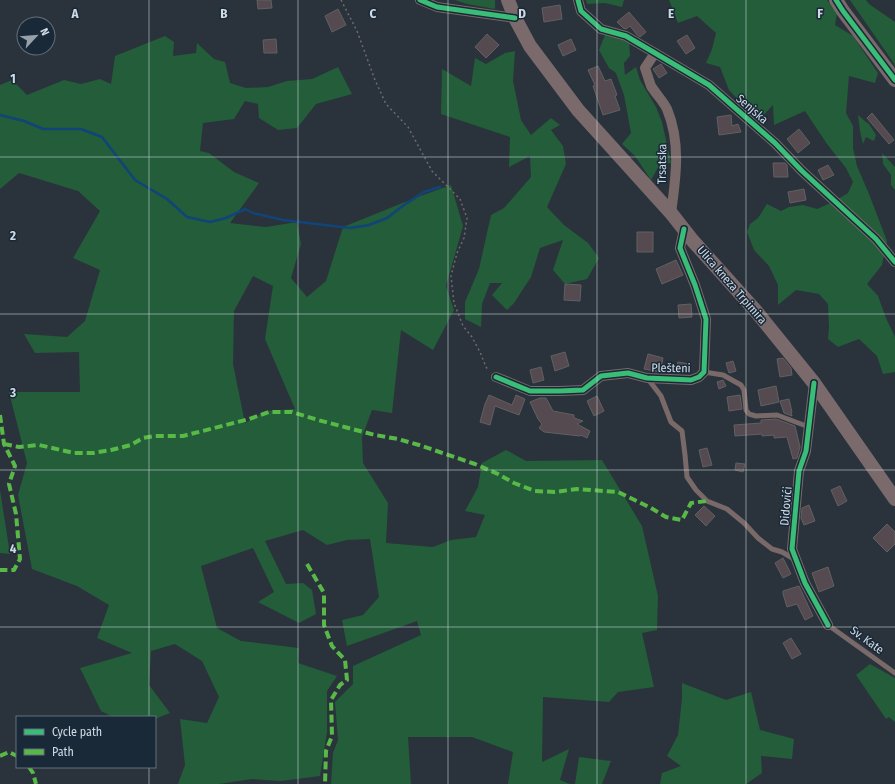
<svg xmlns="http://www.w3.org/2000/svg" width="895" height="784" viewBox="0 0 895 784" font-family="'Fira Sans Condensed',sans-serif">
  <style>
    .green { fill: #235d39; fill-rule: evenodd }
    .lines { fill: none; stroke-linecap: round; stroke-linejoin: round }
    .stream { stroke: #114479; stroke-width: 2.5 }
    .building { fill: #544a4f; stroke: #616063 }
    .path { stroke: #71696b; stroke-width: 1.5; stroke-dasharray: 2 3; stroke-linecap: butt }
    .lane { stroke: #796968; stroke-width: 5 }
    .street { stroke: #796968; stroke-width: 10 }
    .secondary { stroke: #7b6a6b; stroke-width: 14 }
    .quiet { stroke: #58b947; stroke-width: 4; stroke-dasharray: 8 4; stroke-linecap: butt }
    .cycleway-casing { stroke: #192938; stroke-width: 8 }
    .cycleway { stroke: #3abd76; stroke-width: 5 }
    .grid { fill: none; stroke: #d0dae4; stroke-width: 1; stroke-opacity: 0.55 }
    .labels { text-anchor: middle; dominant-baseline: central; stroke-width: 3; stroke-linejoin: round; paint-order: stroke }
    .street-label { font-size: 12px; fill: #d0dae4; stroke: #192938 }
    .grid-label { font-size: 13px; text-anchor: middle; font-weight: bold; fill: #d0dae4; stroke: #192938; stroke-width: 3; stroke-linejoin: round; paint-order: stroke }
  </style>
  <rect width="100%" height="100%" fill="#2a333b"/>
  <path class="green" d="M455 0H495V9L467 4Z
    M586 0H624L622 7 605 3 587 4Z
    M669 0H827L837 13 835 25 853 36 878 73 875 83 849 76 846 113 853 126V148L857 166 869 194 887 241 882 265 867 284 878 296 886 318 895 337V372L883 374 877 356 859 339 838 347 828 339 829 327 828 304 819 294 796 290 778 305V285L769 266 754 250 747 232 750 224 758 218 767 204 781 211 789 207 803 205 817 209 833 202 848 193 853 182 846 168 827 144 805 111 774 125 773 105 759 120 744 106 729 90 720 67 706 63 712 49 716 33 697 16 678 23Z
    M850 0H866L869 4 895 22V65Z
    M605 35 629 42 630 56 624 63 625 75 636 67 640 80 656 107 662 122 671 163 660 164 651 180 635 156 622 144 631 133 624 95 616 73 609 68 599 50Z
    M165 36 174 42 173 56 196 53 197 43 214 59 225 62 230 83 246 88 268 87 287 81 312 79 338 67 352 94 316 104 297 128 278 130 259 118 258 104 245 101 234 119 203 123 200 151 209 153 234 172 259 183 230 223 266 227 297 222 301 244 291 278 307 297 326 281 343 227 415 198 451 185 463 226 446 286 454 310 433 350 401 330 392 413 372 410 362 437 363 463 388 503 386 543 433 547 451 540 476 537 485 515 465 511 478 487 482 463 506 450 526 461 602 460 642 526 658 596 657 630 642 633 654 687 618 692 609 702 543 697 542 762 569 749 560 780 570 784H508L513 752 472 737H408L411 784H331L333 753 338 740 335 702 353 684V666L421 635 417 621 347 646 342 620 363 615 379 597 370 539 347 540 327 545 303 530 265 541 286 584 303 583 312 590 316 614 299 623 258 602 274 592 253 548 201 566 217 628 241 641 299 648 298 663 337 676 327 691V732L320 776 281 781 252 779 219 784H178L185 765 180 719 207 723 219 697 202 661 175 644 151 651 149 685 170 713 155 719V717H113L101 711 80 668 132 653 97 638 109 605 77 586 32 569 18 495 27 463 9 392H80L79 352 35 353 24 334 67 337 85 321 100 270 73 258 100 211 78 191 19 173 0 189V85L12 80 27 95 64 80 81 84 100 79 111 84 115 56ZM253 276 273 286 265 339 295 409 266 411 245 423 233 364 234 311Z
    M515 51 513 81 521 120 531 135 551 118 560 125 551 130 563 146 566 164 547 207 564 225 588 243 599 258 587 279 565 284 553 270 563 240 540 248 531 277 514 303 507 310 492 295 502 283H490L482 304 481 327 465 319V302L479 269 491 215 504 208 531 177 530 156 509 167 510 137 441 114 442 69 471 86 475 58 486 64 505 53Z
    M858 115 866 122 869 124 876 135 874 141 866 137 863 144 860 131Z
    M882 153 895 167V190L891 185V175L883 164Z
    M0 490 10 554 0 553Z
    M870 664 895 678V722L889 717 886 719 856 675Z
    M682 683 726 700 751 692 760 730 794 739 792 759 761 756 762 773 746 784H660L662 773 681 766 667 756 678 735 682 698Z
    M579 757 611 761 602 784H575Z"/>
  <g class="lines">
    <path class="stream" d="M0 115 24 121 43 129H81L102 137 135 180 167 199 187 217 210 222 226 218 245 209 253 213 283 220 350 228 369 225 387 218 404 205 424 192 440 187"/>
  </g>
  <path class="building" d="M257 0H271L272 8 258 9Z
    M560 5 562 19 544 22 542 8Z
    M338 9 346 25 332 32 325 16Z
    M629 12 646 32 640 37 637 35 630 26 626 29 623 28 617 22Z
    M487 34 499 45 486 58 475 47Z
    M687 35 695 48 686 54 677 41Z
    M276 39 277 53H264L263 40Z
    M571 39 576 50 563 56 558 45Z
    M661 64 667 73 659 78 653 69Z
    M598 66 605 81 611 79 617 95 615 96 620 110 603 115 593 86 595 85 588 70Z
    M872 113 894 140 889 144 867 118Z
    M731 115 732 126 738 124 741 132 719 135 717 117Z
    M799 129 810 143 798 153 787 139Z
    M773 163H785L787 165 788 177H774Z
    M828 165 834 175 823 180 818 170Z
    M804 189 806 200 790 203 788 192Z
    M637 232H653V252H637Z
    M676 260 683 275 662 284 656 269Z
    M565 284 581 285 580 301 564 300Z
    M691 304 692 317 679 318 678 305Z
    M565 352 569 366 555 371 551 356Z
    M648 354 663 358 660 372 644 369Z
    M783 358 791 368 792 375 780 377 777 359Z
    M733 361 736 371 729 373 726 363Z
    M678 362 689 364 687 372 676 370Z
    M541 367 544 380 533 383 530 370Z
    M723 380 726 386 719 389 717 382Z
    M776 386 779 402 761 406 758 390Z
    M489 395 512 405 516 395 525 399 519 415 495 406 490 425 480 422 485 404Z
    M740 395 742 409 729 411 727 397Z
    M597 396 604 411 594 416 587 401Z
    M540 398H546L553 411 574 415V418L583 421 577 424 590 431 587 438 581 435 580 436 544 432 539 428 542 424 538 419 530 402Z
    M789 399 792 412H791L792 416 784 413 780 401Z
    M776 419 795 426 800 447 797 458 793 459 787 437 774 438V435L762 436V434L735 436 734 425 761 423V420Z
    M707 448 712 465 703 467 699 450Z
    M736 463 745 464 743 472 735 470Z
    M840 486 847 501 838 506 831 490Z
    M809 505 815 521 804 525 801 518 802 508Z
    M704 506 715 516 706 526 695 515Z
    M887 524 895 532V544L887 552 873 538Z
    M783 558 791 574 783 578 775 563Z
    M828 567 834 586 819 592 812 573Z
    M799 586 813 616 805 620 797 604 787 607 783 594V591Z
    M791 638 801 654 792 659 783 643Z"/>
  <g class="lines">
    <path class="path" d="M341 0 357 31 375 80 386 104 408 127 432 171 460 199 467 218 464 238 457 253 451 276 454 303 463 326 472 337 480 352 486 367 489 371"/>
    <path class="lane" d="M704 372 723 375 741 385 744 390 746 410 749 414 756 416 777 415 809 427
      M648 379 661 396 671 422 682 431 685 455 687 477 696 490 707 501 727 509 744 523 758 538 772 549 782 552 794 559
      M828 625 895 673"/>
    <path class="street" d="M420 0 437 7 515 18
      M578 0 581 11 601 29 626 36 655 53 709 85 775 143 802 171 876 239 895 262
      M655 53 645 68C647 74 649 80 651 86 656 94 663 101 667 109 681 143 676 177 671 213
      M496 377 530 391H560L583 390 601 376 628 373 647 378 691 380 699 377 704 372 706 319 695 285 680 248 684 229
      M814 383 806 451 799 471 792 549 805 583 828 625"/>
    <path class="secondary" d="M508 0 515 18 530 46 578 110 671 213 693 241 755 310 814 383 895 499
      M836 0 843 11 895 80"/>
    <path class="quiet" d="M0 415 4 444 15 466 9 484 16 514 20 559 14 570H0
      M4 444 19 447 39 445 74 453H93L111 450 131 445 143 438 155 436H183L249 419 269 412H292L318 420 375 435 398 439 419 445 475 464 498 474 514 483 535 491 555 492 577 489 618 492 651 508 666 517 682 520 691 503 707 501
      M307 564 324 593V625L332 646 345 660 347 680 340 685 331 700 332 736 326 751 325 784
      M0 756 9 752 17 756
      M29 767 33 773 36 784"/>
    <defs>
      <path id="cycleway" d="M420 0 437 7 515 18
        M578 0 581 11 601 29 626 36 655 53 709 85 775 143 802 171 876 239 895 262
        M836 0 843 11 895 80
        M496 377 530 391H560L583 390 601 376 628 373 647 378 691 380 699 377 704 372 706 319 695 285 680 248 684 229
        M814 383 806 451 799 471 792 549 805 583 828 625"/>
    </defs>
    <use href="#cycleway" class="cycleway-casing"/>
    <use href="#cycleway" class="cycleway"/>
  </g>
  <path class="grid" d="M149 0V717M298 0V784M448 0V784M597 0V784M746 0V784M0 157H895M0 314H895M0 470H895M0 627H895M149 767V784"/>
  <g class="labels">
    <g class="street-label">
      <text transform="translate(752 109) rotate(41)">Senjska</text>
      <text transform="translate(662 164) rotate(-89)">Trsatska</text>
      <text transform="translate(732 285) rotate(49)">Ulica kneza Trpimira</text>
      <text transform="translate(671 368) rotate(1)">Plešteni</text>
      <text transform="translate(786 506) rotate(-85)">Didovići</text>
      <text transform="translate(867 640) rotate(36)">Sv. Kate</text>
    </g>
  </g>
  <g class="grid-label">
    <text x="75" y="18">A</text>
    <text x="224" y="18">B</text>
    <text x="373" y="18">C</text>
    <text x="522" y="18">D</text>
    <text x="671" y="18">E</text>
    <text x="820" y="18">F</text>
    <text x="13" y="83">1</text>
    <text x="13" y="240">2</text>
    <text x="13" y="397">3</text>
    <text x="13" y="553">4</text>
  </g>
  <rect x="16" y="716" width="140" height="52" fill="#192938" stroke="#62707d"/>
  <rect x="24" y="729" width="20" height="6" fill="#3abd76" stroke="#62707d"/>
  <text x="52" y="736" font-size="12" fill="#d0dae4">Cycle path</text>
  <rect x="24" y="749" width="20" height="6" fill="#58b947" stroke="#62707d"/>
  <text x="52" y="756" font-size="12" fill="#d0dae4">Path</text>
  <g transform="translate(36 36) rotate(64)"><circle r="19" fill="#192938" stroke="#62707d"/>
  <path d="M0-3L7 15L0 10L-7 15Z" fill="#96a0a9"/>
  <text y="-6" font-size="11" font-weight="bold" text-anchor="middle" fill="#d0dae4">N</text>
  </g>
</svg>
